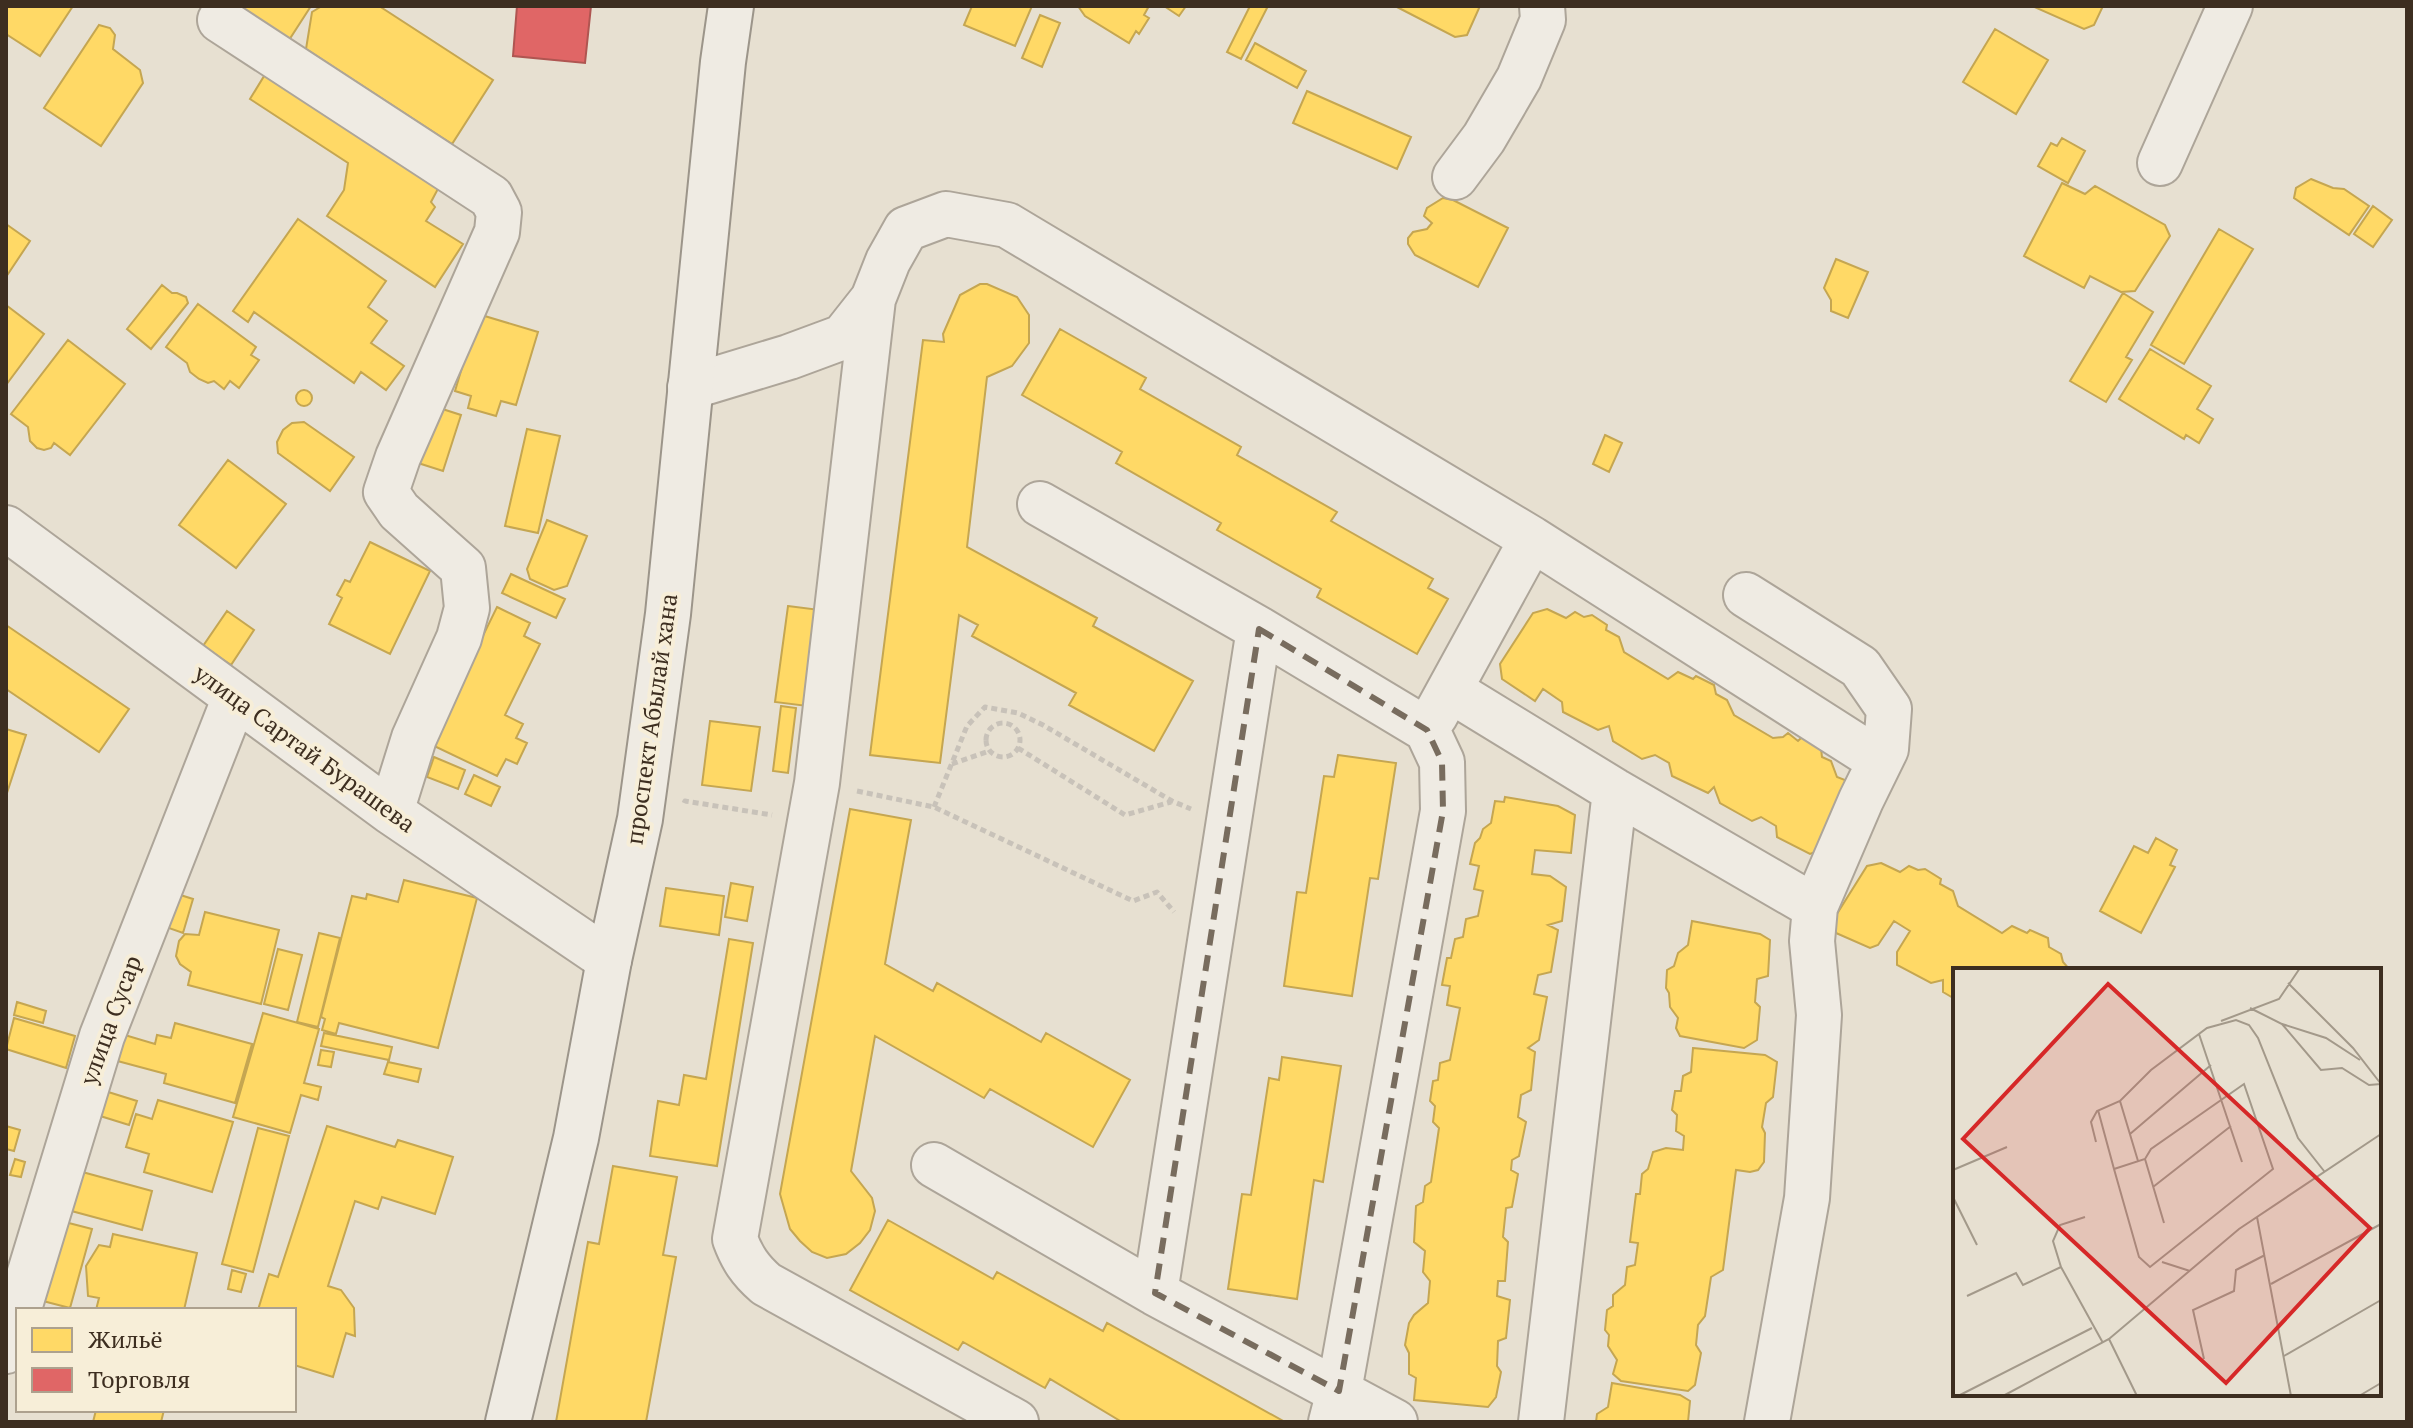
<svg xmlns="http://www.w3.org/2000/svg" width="2413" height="1428" viewBox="0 0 2413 1428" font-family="'PT Serif',serif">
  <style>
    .homes { fill: #ffd966; stroke: #c5a651; stroke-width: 2 }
    .shops { fill: #e06666; stroke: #af5551; stroke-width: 2 }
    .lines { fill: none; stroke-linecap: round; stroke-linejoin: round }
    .street-casing { stroke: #ada599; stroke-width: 48 }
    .secondary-casing { stroke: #9c958a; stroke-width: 48 }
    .path { stroke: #c8c2b9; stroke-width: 5; stroke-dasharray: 6 4; stroke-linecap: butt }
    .street { stroke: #efebe3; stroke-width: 44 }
    .secondary { stroke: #efebe3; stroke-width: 44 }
    .marked { fill: none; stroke: #786c5e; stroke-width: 6; stroke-dasharray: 16 10; stroke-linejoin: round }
    .labels { text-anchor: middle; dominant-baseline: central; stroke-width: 8; stroke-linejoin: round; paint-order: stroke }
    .street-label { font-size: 24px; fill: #3d2e20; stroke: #f7eed8 }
    .inset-road { fill: none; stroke: #a3998a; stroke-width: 2 }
    .view { fill: #d62828; fill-opacity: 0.15; stroke: #d62828; stroke-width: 4 }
    .inset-edge { fill: none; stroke: #3d2e20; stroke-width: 4 }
  </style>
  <rect width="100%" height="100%" fill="#e7e0d1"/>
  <path class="homes" d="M6 6H73L40 56 6 34Z
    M236 6H311L289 40Z
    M322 6H379L493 80 452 144 306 49 312 12Z
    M972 6H1032L1015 46 964 25Z
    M1078 6H1149L1144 15 1149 18 1139 34 1136 31 1129 43 1085 16Z
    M1164 6H1186L1179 16Z
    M1250 6H1268L1241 59 1227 52Z
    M1395 6H1480L1467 35 1455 37Z
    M2032 6H2103L2094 25 2084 29Z
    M1040 15 1060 23 1042 67 1022 58Z
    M99 25 110 28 115 35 113 49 140 70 143 83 101 146 44 108Z
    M1995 29 2048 60 2016 114 1963 82Z
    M1255 43 1306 71 1297 88 1246 60Z
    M269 68 389 152 396 162 440 185 431 202 435 207 426 221 463 244 435 287 327 216 344 190 348 163 250 99Z
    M1307 91 1411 137 1397 169 1293 123Z
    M2062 138 2085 151 2068 183 2038 166 2051 143 2057 146Z
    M2311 179 2333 188 2344 189 2369 206 2349 235 2294 198 2296 188Z
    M2062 183 2085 194 2095 186 2165 225 2170 236 2135 291 2121 292 2090 276 2084 288 2024 256Z
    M1443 198 1453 200 1508 228 1478 287 1415 255 1408 244V238L1413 232 1427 229 1432 223 1424 216 1427 208Z
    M2373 206 2392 220 2373 247 2354 234Z
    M298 219 386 281 368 307 387 321 371 343 404 366 386 390 361 372 354 383 254 312 248 322 233 311Z
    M6 224 30 241 6 277Z
    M2219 229 2253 249 2184 364 2151 345Z
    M1836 259 1868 272 1848 318 1831 311V300L1824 288Z
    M980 284H987L1017 297 1029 315V343L1012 366 987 377 967 547 1097 618 1093 626 1193 681 1154 751 1069 705 1076 693 972 636 978 625 959 615 940 763 870 755 923 340 944 342 943 334 960 295Z
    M162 285 172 293H177L186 297 188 303 151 349 127 329Z
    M2123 293 2153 312 2126 357 2132 360 2106 402 2070 381Z
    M198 304 256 347 251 355 259 360 239 388 230 381 224 389 214 381 208 383 199 379 190 372 187 363 166 347Z
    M6 305 44 334 6 385Z
    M478 314 538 332 516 405 501 401 496 416 468 408 471 396 455 391Z
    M1060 329 1146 378 1140 389 1241 447 1237 455 1337 512 1331 521 1433 579 1428 588 1448 599 1417 654 1317 597 1321 589 1217 530 1221 523 1116 463 1122 452 1022 395Z
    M68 340 125 384 70 455 54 443 51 448 44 450 37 448 30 441 28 427 11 414Z
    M2150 349 2211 386 2197 409 2213 419 2199 443 2186 435 2184 439 2119 399Z
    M296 398a8 8 0 1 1 16 0a8 8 0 1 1-16 0Z
    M433 406 461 415 443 471 415 462Z
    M304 422 354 457 330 491 278 453 277 442 283 430 292 423Z
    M527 429 560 436 538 533 505 526Z
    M1605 435 1622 443 1609 472 1593 464Z
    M228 460 286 504 236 568 179 525Z
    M547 520 587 536 567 586 554 590 530 579 527 569Z
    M370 542 430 571 390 654 329 624 342 598 337 595 345 580 350 582Z
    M511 574 565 599 556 618 502 593Z
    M788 606 820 610 807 706 775 702Z
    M497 607 530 623 524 636 540 644 505 715 523 724 516 738 527 743 517 764 506 759 497 776 430 744Z
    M1547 609 1566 618 1575 612 1584 617 1592 615 1607 625 1606 630 1619 637 1624 652 1668 679 1678 672 1693 679 1696 676 1714 685 1716 694 1727 700 1734 715 1773 738 1783 737 1788 733 1798 741 1802 737 1821 748 1822 757 1831 761 1837 777 1845 780 1851 791 1818 851 1810 854 1777 837 1776 826 1761 817 1752 821 1720 803 1714 787 1708 793 1672 776 1669 763 1655 755 1642 759 1613 741 1609 726 1598 730 1563 712 1562 702 1543 689 1535 701 1502 679 1500 664 1533 613Z
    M227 611 254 630 231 665 203 646Z
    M6 625 129 709 99 752 6 689Z
    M781 706 796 708 788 773 773 771Z
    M710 721 760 727 751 791 702 785Z
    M6 729 26 735 6 796Z
    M1338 755 1396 763 1378 879 1370 878 1352 996 1284 986 1297 892 1306 893 1324 776 1334 777Z
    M434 757 465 770 458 789 427 777Z
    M474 775 500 787 491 806 465 794Z
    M1505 797 1558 806 1575 815 1571 853 1535 850 1532 874 1550 876 1566 887 1562 921 1548 925 1558 930 1551 972 1538 975 1534 994 1547 997 1539 1040 1528 1048 1535 1052 1531 1090 1521 1095 1518 1117 1526 1122 1519 1156 1512 1160 1511 1170 1518 1174 1512 1207 1506 1208 1503 1237 1508 1242 1505 1281H1498L1497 1296 1510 1300 1506 1338 1498 1341 1497 1366 1501 1372 1496 1397 1488 1407 1414 1400 1416 1378 1409 1374V1353L1405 1345 1409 1323 1414 1315 1428 1303 1430 1281 1423 1272 1425 1251 1414 1242 1416 1206 1423 1202 1425 1186 1431 1182 1439 1128 1433 1122 1435 1106 1430 1101 1433 1081 1438 1080 1440 1063 1450 1060 1460 1008 1447 1005 1450 986 1442 985 1447 958H1451L1455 939 1463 937 1466 919 1478 916 1483 891 1474 889 1479 866 1470 864 1475 843 1480 838 1483 829 1491 823 1495 801 1504 802Z
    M850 809 911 820 885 964 933 991 937 983 1041 1042 1046 1033 1130 1080 1093 1147 990 1089 984 1098 875 1036 851 1171 872 1198 875 1211 870 1230 860 1243 846 1254 827 1258 812 1252 800 1241 790 1229 780 1194Z
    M2156 838 2177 850 2170 865 2175 867 2141 933 2100 911 2134 846 2148 853Z
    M1881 863 1900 872 1909 866 1918 870 1925 869 1941 879 1940 884 1953 891 1958 906 2002 933 2012 926 2027 933 2030 930 2048 938 2049 947 2061 954 2063 962 2070 970H1955V999L1943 992V980L1931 983 1897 965V952L1910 931 1894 921 1878 945 1870 948 1836 933 1835 917 1867 866Z
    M404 880 477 898 438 1048 339 1023 336 1034 322 1030 325 1019 321 1017 352 896 366 899 367 894 398 902Z
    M731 883 753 887 747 921 725 917Z
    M666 888 724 896 719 935 660 926Z
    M174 893 193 899 183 933 163 926Z
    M205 912 279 930 261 1004 188 985 191 972 180 964 176 956 179 941 185 934 199 935Z
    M1692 921 1760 934 1770 940 1768 976 1757 979 1755 1002 1760 1007 1757 1040 1744 1048 1680 1036 1676 1028 1678 1018 1670 1007 1669 993 1666 988 1667 970 1674 966 1678 953 1688 945Z
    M319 933 340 938 318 1027 297 1022Z
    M729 939 753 943 717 1166 650 1156 658 1101 679 1105 684 1075 706 1079Z
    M278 949 302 955 288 1010 264 1004Z
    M17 1002 46 1011 43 1023 14 1015Z
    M263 1013 319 1029 304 1083 321 1087 318 1100 301 1095 290 1133 233 1117Z
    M14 1018 75 1036 66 1068 6 1049Z
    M175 1023 252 1044 235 1103 164 1083 166 1074 110 1059 118 1033 155 1044 157 1035 171 1038Z
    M324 1033 392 1047 389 1060 321 1046Z
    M1693 1048 1765 1055 1777 1062 1773 1097 1766 1103 1762 1127 1765 1133 1764 1162 1758 1170 1750 1172 1736 1170 1723 1270 1711 1277 1705 1316 1698 1325 1696 1345 1701 1353 1695 1385 1688 1391 1621 1381 1613 1374 1617 1360 1608 1346 1609 1335 1605 1330 1607 1310 1613 1306V1295L1625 1285 1627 1267 1635 1265 1638 1243 1630 1242 1636 1194H1640L1642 1174 1648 1169 1653 1152 1666 1148 1683 1150 1684 1136 1676 1131 1677 1115 1672 1110 1675 1091H1681L1683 1076 1691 1072Z
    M321 1050 334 1052 331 1067 318 1065Z
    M1282 1057 1341 1066 1323 1182 1314 1180 1297 1299 1228 1289 1242 1194 1251 1195 1269 1078 1279 1080Z
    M388 1062 421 1069 418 1082 384 1074Z
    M105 1091 137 1101 129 1125 97 1115Z
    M158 1100 233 1122 212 1192 144 1172 149 1154 126 1147 136 1114 152 1119Z
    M6 1126 20 1130 14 1151 6 1149Z
    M327 1126 395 1147 398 1140 453 1157 435 1214 382 1197 378 1209 355 1201 328 1286 341 1290 354 1308 355 1336 346 1333 333 1377 294 1365V1310H258L269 1274 278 1277Z
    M258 1128 289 1136 253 1272 222 1264Z
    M15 1159 25 1162 21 1177 10 1175Z
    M613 1166 677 1177 663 1255 676 1257 646 1422H556L588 1242 599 1244Z
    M75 1170 152 1191 142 1230 64 1209Z
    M888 1220 993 1279 997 1272 1103 1331 1107 1323 1285 1422H1122L1050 1379 1045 1388 963 1342 958 1350 850 1290Z
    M61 1221 92 1229 70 1308 39 1300Z
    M113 1234 197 1253 184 1310H96L99 1298 88 1296 86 1266 99 1245 110 1247Z
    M232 1270 246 1274 241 1292 228 1289Z
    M1612 1383 1680 1395 1690 1401 1688 1422H1596L1597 1414 1608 1407Z
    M96 1410H164L161 1422H93Z"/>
  <path class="shops" d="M517 6H591L585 63 513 56Z"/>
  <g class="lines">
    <defs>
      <path id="street" d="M220 20 491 197 499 212 497 232 398 457 386 492 399 511 463 568 467 608 459 638 414 738 391 812
        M2160 163 2230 6
        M1455 177 1484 138 1519 78 1543 20 1542 6
        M690 387 789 357 843 337 873 299
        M1040 504 1259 629 1427 730 1442 762 1443 811 1339 1391 1331 1422
        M6 528 391 812 609 960
        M1746 595 1860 667 1889 709 1886 749 1861 800 1815 907 1812 941 1819 1015 1807 1198 1767 1422
        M1450 690 1615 791 1815 907
        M1435 716 1532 539
        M934 1165 1155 1293 1395 1422
        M1155 1293 1259 629
        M6 1351 102 1036 235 697
        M1016 1422 766 1284C750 1270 742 1258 735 1239L817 783 873 299 888 261 906 229 946 214 1007 225 1532 539 1880 761
        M1541 1422 1615 791"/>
      <path id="secondary" d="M508 1422 576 1138 609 960 640 819 668 614 723 62 731 6"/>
    </defs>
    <use href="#street" class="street-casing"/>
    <use href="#secondary" class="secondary-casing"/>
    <path class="path" d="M986 740a17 17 0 1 1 34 0a17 17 0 1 1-34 0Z
      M1018 748 1125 815 1171 802
      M952 764 989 751
      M857 791 934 807 1133 901 1157 892 1174 912
      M684 803 685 801 772 815
      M934 807 967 726 985 707 1018 713 1043 725 1172 801 1191 809"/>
    <use href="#street" class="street"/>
    <use href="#secondary" class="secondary"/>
  </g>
  <path class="marked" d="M1259 629 1427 730 1442 762 1443 811 1339 1391 1155 1293Z"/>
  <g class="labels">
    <g class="street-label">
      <text transform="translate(651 719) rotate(-82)">проспект Абылай хана</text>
      <text transform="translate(305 748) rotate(36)">улица Сартай Бурашева</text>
      <text transform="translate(110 1020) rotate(-70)">улица Сусар</text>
    </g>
  </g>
  <g transform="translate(1953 968)">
    <rect width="428" height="428" fill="#e7e0d1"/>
    <path class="inset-road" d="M335 15 400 80 428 116M297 40 329 56 368 102 389 100 416 117 428 116M268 53 326 31 347 0M329 56 373 70 407 92M246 66 289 194M167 133 185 193M145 142 161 201 186 289 197 299 320 201 291 116 198 181 192 191 161 201M177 166 258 97M143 174 138 154 144 143 167 133 198 102 254 60 283 52 296 57 305 70 345 170 371 203M192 191 211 255M0 202 54 179M200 219 278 158M0 229 24 277M132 249 107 257 100 273 108 299 150 375M304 249 338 428M209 294 237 303M318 316 428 256M14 328 63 305 70 317 108 299M156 371 184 428M331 388 428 332M251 391 240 342 281 323 283 302 312 287M7 427 139 360M50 428 156 371 286 261 428 166M406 428 428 415"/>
    <path class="view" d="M155 16 417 260 273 415 10 171Z"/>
    <rect width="428" height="428" class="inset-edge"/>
  </g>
  <rect width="2413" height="1428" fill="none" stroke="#3d2e20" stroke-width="16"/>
  <rect x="16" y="1308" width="280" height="104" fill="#f7eed8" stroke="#ada18e" stroke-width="2"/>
  <rect x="32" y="1328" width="40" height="24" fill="#ffd966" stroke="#ada18e" stroke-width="2"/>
  <text x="88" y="1348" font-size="24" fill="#3d2e20">Жильё</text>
  <rect x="32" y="1368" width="40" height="24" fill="#e06666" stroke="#ada18e" stroke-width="2"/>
  <text x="88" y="1388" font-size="24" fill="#3d2e20">Торговля</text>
</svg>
